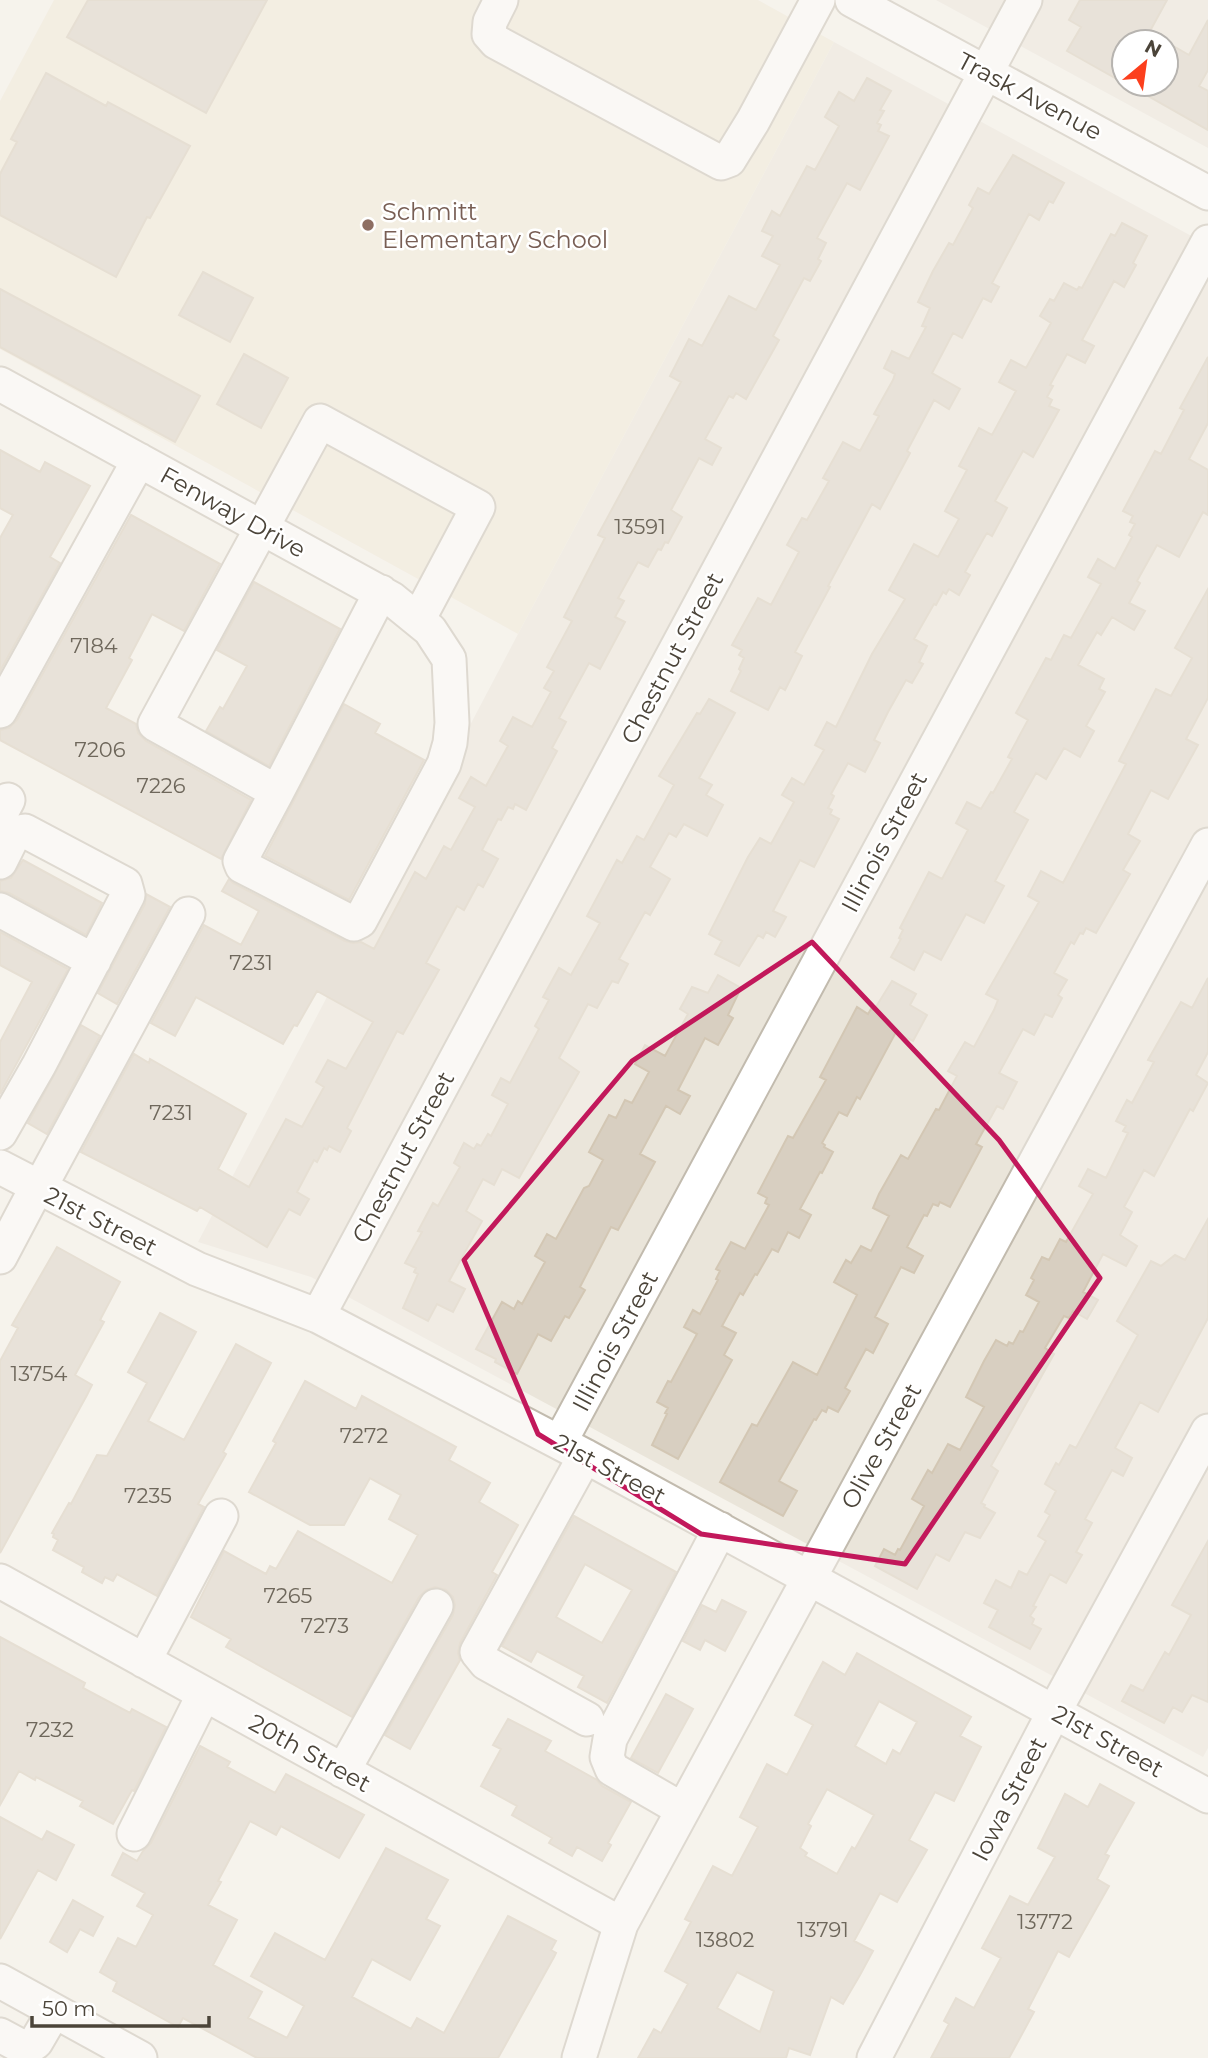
<svg xmlns="http://www.w3.org/2000/svg" width="1208" height="2058" viewBox="0 0 1208 2058" font-family="Montserrat,sans-serif">
  <style>
    .residential { fill: #eae5da; fill-rule: evenodd }
    .education { fill: #efe8d6 }
    .building { fill: #d8cfc1; stroke: #d3c7b4; stroke-width: 2; fill-rule: evenodd }
    .lines { fill: none; stroke-linecap: round; stroke-linejoin: round }
    .minor-casing { stroke: #c2bbae; stroke-width: 37 }
    .minor { stroke: #fff; stroke-width: 33 }
    .marked { fill: none; stroke: #c2185b; stroke-width: 5; stroke-linejoin: round }
    .education-dot { fill: #8d6e63; stroke: #fff; stroke-width: 2.5 }
    .labels { text-anchor: middle; dominant-baseline: central; stroke-width: 5; stroke-linejoin: round; paint-order: stroke }
    .number-label { font-size: 21px; fill: #6e675b }
    .street-label { font-size: 24px; fill: #4b4439; stroke: #fff }
    .education-label { font-size: 24px; fill: #785e54; stroke: #fff; text-anchor: start }
  </style>
  <rect width="100%" height="100%" fill="#f6f3ec"/>
  <path class="residential" d="M936 0H1208V148ZM1124 42H1166V84H1124Z
    M834 42 1208 245V1748L1203 1757 311 1277 198 1242 518 634Z"/>
  <path class="education" d="M54 0H758L834 42 518 634 0 349V101Z"/>
  <path class="building" d="M88 0H267L206 113 67 37Z
    M1080 0H1167L1144 42H1124V83L1067 51 1081 27 1069 20Z
    M1208 20V70L1199 86 1208 91V130L1127 84H1166V42L1189 55Z
    M46 73 106 106 108 102 190 146 150 218 147 217 116 277 0 215V174L17 142 11 139Z
    M867 78 891 91 880 110 884 111 877 123 881 125 878 131 889 136 860 190 847 183 817 238 826 243 818 259 821 261 810 281 804 278 773 336 779 340 746 399 736 393 733 398 729 396 705 439 721 448 712 465 699 458 671 510 682 517 668 543 665 542 661 550 658 549 648 567 638 562 618 598 624 601 615 617 625 622 600 669 589 663 559 718 566 722 552 748 557 751 526 810 515 804 513 809 508 807 501 820 498 819 482 850 498 859 483 887 478 884 464 910 457 906 426 963 439 970 403 1034 397 1031 347 1128 351 1131 340 1152 329 1146 327 1150 324 1148 317 1162 314 1160 297 1192 309 1199 300 1215 289 1209 267 1247 200 1207 197 1211 81 1152 134 1054 149 1063 150 1059 246 1114 218 1169 249 1187 286 1119 302 1127 324 1087 316 1082 328 1060 346 1069 373 1022 317 991 297 1026 294 1025 283 1044 196 997 175 1036 151 1023 204 925 241 945 259 911 222 891 229 879 233 883 345 941 353 943 361 942 374 949 415 872 426 879 444 846 451 850 475 807 459 798 471 777 486 786 508 746 500 741 513 717 532 727 551 692 544 688 554 671 547 667 572 621 564 617 605 538 598 535 681 382 670 376 689 339 702 346 729 296 756 310 780 265 762 256 773 236 762 231 772 211 780 216 807 166 815 170 839 126 825 117 839 92 854 101Z
    M1013 155 1064 183 1053 203 1049 201 1039 220 1029 214 992 283 999 287 991 302 983 298 962 338 953 333 932 373 960 389 949 409 934 400 907 451 910 453 880 509 872 504 828 586 830 587 795 652 802 656 785 690 780 687 768 710 731 691 741 671 739 669 744 658 739 655 742 650 732 645 758 598 771 605 799 552 787 545 802 518 807 520 829 481 823 478 843 442 860 451 879 416 874 414 893 380 895 374 884 368 892 351 909 359 926 327 922 326 930 308 918 302 933 271 949 243 953 245 973 208 969 205 978 188 989 194Z
    M1122 223 1147 236 1133 263 1136 265 1124 287 1114 281 1082 340 1094 346 1085 363 1067 354 1050 385 1053 386 1047 397 1052 400 1049 406 1059 410 1033 457 1023 451 995 501 1007 508 992 536 987 533 985 536 965 572 970 575 959 595 949 589 946 594 943 592 936 605 934 604 914 639 927 646 919 662 923 664 912 683 906 680 888 712 874 740 880 743 865 772 848 763 831 794 834 796 828 808 832 810 830 814 839 819 814 867 800 860 773 911 786 917 775 937 766 932 763 938 758 935 739 966 715 954 722 941 709 934 748 857 760 838 771 844 794 802 782 795 792 778 804 785 824 750 815 745 827 722 836 727 872 654 905 599 889 590 914 544 938 557 959 519 945 511 967 470 959 466 979 428 992 435 1016 391 999 382 1011 360 1026 368 1051 323 1040 316 1050 299 1054 301 1064 283 1077 290 1079 287 1082 288 1111 234 1115 236Z
    M203 272 253 298 230 342 179 315Z
    M0 289 200 396 175 442 0 347Z
    M244 354 288 378 261 428 217 404Z
    M1208 357V423L1189 459 1208 470V515L1203 512 1179 557 1157 545 1137 581 1140 583 1129 603 1145 611 1134 630 1112 617 1101 635 1097 632 1078 665 1104 679 1099 689 1105 692 1086 726 1094 731 1080 757 1064 748 1046 779 1036 773 1014 812 1028 820 995 881 1004 886 984 923 966 914 941 960 924 951 914 970 891 957 901 939 899 938 903 930 900 928 929 872 942 879 968 830 956 823 967 802 981 809 991 792 993 793 1012 759 1008 757 1028 720 1016 713 1046 658 1051 660 1064 635 1071 638 1101 584 1088 577 1098 559 1115 569 1132 537 1129 535 1135 524 1130 522 1133 516 1123 511 1155 451 1161 454 1184 410 1180 408Z
    M0 450 40 472 45 462 90 486 50 557 60 563 0 671V538L13 515 0 508Z
    M131 515 220 564 184 631 152 614 129 658 132 660 106 708 136 724 138 733 146 741 251 800 221 859 0 740V730L9 728 17 720Z
    M254 582 340 629 269 766 206 731 220 707 223 709 247 666 217 650Z
    M1208 589V698L1186 739 1198 745 1168 799 1151 790 1128 834 1140 841 1123 870 1130 874 1096 933 1086 928 1083 934 1080 933 1074 944 1071 942 1054 973 1067 980 1058 995 1062 998 1052 1017 1045 1014 1034 1035 1023 1029 999 1073 1017 1082 1003 1109 997 1106 976 1144 982 1147 950 1207 940 1202 938 1206 933 1204 927 1216 924 1215 907 1247 923 1256 914 1273 901 1267 875 1317 888 1324 873 1353 866 1349 845 1388 850 1391 838 1412 828 1407 826 1412 822 1410 816 1420 814 1419 779 1481 797 1491 783 1516 720 1482 752 1424 757 1426 793 1362 817 1375 857 1295 834 1282 846 1260 851 1263 861 1246 871 1251 889 1216 873 1208 879 1194 901 1155 908 1159 936 1109 939 1110 957 1076 948 1071 965 1042 974 1047 994 1010 998 1000 986 994 1039 902 1028 896 1041 871 1063 883 1126 764 1119 761 1156 689 1171 696 1192 658 1175 648Z
    M709 699 735 713 699 778 712 785 706 795 723 805 707 836 684 824 676 837 669 833 650 867 670 879 650 915 645 912 619 959 628 964 618 983 612 981 597 1008 588 1004 559 1058 579 1072 519 1178 502 1169 494 1185 483 1179 466 1211 482 1221 449 1281 465 1289 453 1312 437 1304 428 1321 403 1308 418 1274 414 1272 416 1268 405 1263 422 1232 418 1231 433 1203 438 1206 460 1167 454 1163 464 1143 474 1149 477 1144 481 1146 488 1134 491 1136 508 1104 492 1095 501 1078 510 1083 539 1029 535 1026 549 1000 543 997 559 968 571 975 600 923 587 916 617 860 622 863 637 836 644 840 674 785 659 776 697 713 700 714Z
    M344 704 380 724 375 733 424 760 349 900 265 856Z
    M23 860 102 903 86 935 9 893 0 891V881L11 878Z
    M146 894 170 907 117 1004 98 993 145 904Z
    M0 932 68 969 0 1094V1042L32 982 0 965Z
    M718 975 741 988 728 1015 733 1018 718 1045 705 1038 678 1090 690 1096 680 1114 666 1106 640 1154 655 1162 618 1230 611 1227 580 1287 585 1290 569 1318 565 1316 551 1341 538 1334 517 1374 495 1362 496 1359 476 1349 502 1302 514 1309 518 1301 522 1304 545 1262 535 1256 547 1234 556 1239 584 1188 589 1186 603 1160 589 1152 609 1115 616 1118 625 1100 632 1103 649 1072 635 1064 645 1045 665 1056 688 1014 680 1009 692 987 708 993Z
    M1208 978V1052L1196 1075 1208 1083 1193 1111 1190 1109 1154 1176 1144 1170 1124 1207 1132 1212 1120 1235 1137 1246 1126 1266 1103 1254 1083 1292 1098 1300 1087 1319 1073 1311 1069 1318 1064 1316 1045 1348 1054 1354 991 1466 998 1471 981 1503 985 1505 984 1507 995 1513 980 1538 965 1532 949 1561 936 1554 917 1589 875 1566 884 1549 895 1555 898 1549 900 1550 924 1506 912 1499 928 1470 932 1473 948 1444 960 1450 984 1407 966 1397 984 1361 996 1340 1007 1346 1009 1342 1013 1344 1020 1331 1023 1332 1039 1302 1026 1295 1034 1280 1031 1278 1042 1257 1049 1260 1060 1239 1066 1242 1093 1194 1079 1186 1088 1169 1106 1178 1128 1133 1123 1131 1126 1126 1116 1121 1127 1100 1132 1103 1154 1062 1148 1060 1181 1002 1192 1008Z
    M892 981 916 994 910 1005 927 1015 913 1041 896 1032 860 1099 857 1097 847 1116 839 1112 822 1143 825 1145 824 1147 833 1152 822 1173 820 1172 800 1209 811 1215 799 1238 788 1232 778 1252 772 1249 757 1275 755 1274 743 1295 740 1293 722 1326 736 1333 724 1355 732 1360 678 1459 652 1445 667 1414 665 1413 668 1408 657 1402 668 1381 671 1382 697 1334 684 1327 693 1310 700 1314 718 1280 716 1279 720 1271 716 1269 731 1242 745 1249 769 1205 765 1203 767 1198 758 1193 788 1136 793 1138 826 1080 820 1077 857 1007 868 1014 871 1009 874 1010Z
    M81 1025 100 1036 47 1134 28 1123Z
    M1208 1219V1318L1158 1412 1140 1402 1115 1448 1132 1458 1123 1476 1112 1470 1085 1519 1092 1523 1076 1552 1082 1555 1066 1583 1050 1574 1033 1606 1036 1607 1030 1616 1034 1619 1032 1624 1041 1629 1030 1649 989 1627 998 1610 984 1603 996 1580 1011 1588 1019 1571 1027 1575 1046 1541 1038 1536 1050 1515 1045 1512 1056 1491 1045 1484 1056 1463 1059 1465 1070 1445 1076 1448 1138 1335 1117 1321 1151 1261 1161 1266 1175 1255 1185 1260Z
    M57 1247 120 1282 100 1320 104 1322 75 1375 92 1385 87 1395 0 1553V1361L18 1328 12 1325Z
    M160 1313 196 1332 148 1421 184 1440 236 1344 271 1363 223 1452 226 1454 198 1504 204 1507 157 1596 117 1574 113 1581 105 1577 102 1583 82 1572 84 1567 53 1550 58 1540 53 1537 54 1534 52 1533 69 1503 71 1504 97 1455 107 1456 147 1383 128 1372Z
    M305 1381 356 1409 362 1396 456 1447 449 1460 490 1483 479 1502 518 1525 492 1572 497 1575 460 1643 458 1653 460 1660 410 1749 385 1735 453 1615 455 1605 453 1597 446 1590 435 1587 426 1590 419 1597 352 1717 226 1647 231 1639 191 1617 224 1551 266 1574 270 1566 276 1569 298 1531 392 1583 418 1535 389 1519 401 1495 370 1478 344 1525H310L249 1492 276 1443 273 1441Z
    M574 1516 676 1572 607 1703 578 1687 584 1676 537 1651 531 1662 502 1646ZM585 1564 632 1590 602 1643 556 1617Z
    M1208 1541V1702L1192 1695 1182 1712 1173 1707 1164 1723 1122 1701 1131 1685 1143 1691 1165 1652 1169 1655 1191 1615 1172 1605Z
    M722 1600 746 1612 725 1651 705 1640 700 1650 683 1641 702 1605 716 1612Z
    M0 1637 85 1683 83 1688 130 1713 132 1709 166 1727 134 1791 132 1790 113 1824 80 1806 83 1801 36 1777 35 1780 19 1771 0 1805Z
    M857 1653 971 1717 960 1736 981 1747 954 1801 935 1792 909 1840 927 1850 897 1902 880 1893 854 1941 873 1951 860 1975 843 2004 831 1997 810 2055 789 2048 786 2058H638L654 2029 661 2033 688 1984 665 1971 691 1922 685 1919 713 1866 732 1876 758 1827 740 1817 767 1764 787 1775 813 1725 795 1715 810 1686 823 1662 845 1675ZM879 1701 917 1722 900 1754 893 1750 886 1764 855 1746ZM827 1789 874 1815 855 1849 852 1847 837 1874 805 1856 807 1853 800 1848 811 1826 808 1824ZM737 1972 774 1991 760 2032 717 2008Z
    M666 1694 693 1709 658 1773 631 1758Z
    M508 1719 551 1741 545 1751 597 1780 602 1786 631 1802 608 1843 611 1845 602 1861 577 1847 572 1856 549 1843 552 1838 512 1815 517 1806 481 1786 501 1749 493 1745Z
    M200 1746 230 1762 227 1767 275 1793 286 1774 364 1815 339 1858 281 1826 276 1835 250 1821 218 1881 221 1882 208 1905 237 1920 213 1965 262 1992 248 2018 287 2038 304 2006 251 1976 275 1933 325 1960 386 1848 448 1880 426 1919 440 1926 410 1980 372 1959 352 1997 411 2029 417 2018 444 2033 508 1916 556 1941 551 1950 556 1953 554 1957 498 2058H257L183 2018 178 2027 113 1991 117 1982 100 1972 118 1938 136 1947 153 1915 137 1906 145 1893 112 1875 123 1853 137 1861 143 1851 151 1843Z
    M1100 1784 1134 1803 1105 1854 1109 1856 1097 1879 1109 1886 1069 1957 1058 1951 1028 2009 1034 2012 1009 2058H931L949 2024 944 2021 956 1998 974 2008 1001 1958 982 1948 1010 1896 1028 1905 1055 1857 1038 1848 1065 1794 1088 1807Z
    M0 1817 42 1840 47 1831 74 1845 56 1880 38 1870 0 1939Z
    M73 1900 103 1917 93 1936 80 1929 67 1952 50 1942Z"/>
  <g class="lines">
    <defs>
      <path id="minor" d="M501 0 490 22 489 34 496 42 721 163 729 160 753 121 818 0
        M852 0 1208 193
        M0 384 392 599 430 630 449 659 452 723 450 743 444 764 360 921 354 924 242 866 240 861 277 792
        M381 592 277 792 155 724 320 421 478 507 418 620
        M0 711 139 460
        M0 815 8 800
        M0 862 14 834 25 831 125 884 128 895 39 1065 0 1133
        M0 910 94 961
        M0 1167 197 1269 318 1316 585 1456 1208 1796
        M39 1189 188 914
        M0 1257 37 1187
        M318 1316 1025 0
        M560 1442 1208 242
        M585 1456 477 1652 486 1663 587 1719
        M0 1581 621 1924
        M144 1661 221 1516
        M343 1771 436 1606
        M683 1810 612 1769 607 1757 610 1739 720 1529
        M134 1834 204 1694
        M0 1981 140 2058
        M0 2035 26 2049 36 2042 54 2011
        M579 2058 621 1924 1208 845
        M874 2058 1054 1712 1208 1431"/>
    </defs>
    <use href="#minor" class="minor-casing"/>
    <use href="#minor" class="minor"/>
  </g>
  <path d="M0 0H1208V2058H0ZM812 942 999 1140 1100 1278 905 1564 701 1534 538 1434 464 1260 632 1061Z" fill="#f6f3ec" fill-opacity=".55" fill-rule="evenodd"/>
  <path class="marked" d="M812 942 999 1140 1100 1278 905 1564 701 1534 538 1434 464 1260 632 1061Z"/>
  <circle class="education-dot" cx="368" cy="225" r="7"/>
  <g class="labels">
    <g class="number-label">
      <text x="640" y="526">13591</text>
      <text x="94" y="645">7184</text>
      <text x="100" y="749">7206</text>
      <text x="161" y="785">7226</text>
      <text x="251" y="962">7231</text>
      <text x="171" y="1112">7231</text>
      <text x="39" y="1373">13754</text>
      <text x="364" y="1435">7272</text>
      <text x="148" y="1495">7235</text>
      <text x="288" y="1595">7265</text>
      <text x="325" y="1625">7273</text>
      <text x="50" y="1729">7232</text>
      <text x="1045" y="1921">13772</text>
      <text x="823" y="1929">13791</text>
      <text x="725" y="1939">13802</text>
    </g>
    <g class="street-label">
      <text transform="translate(1030 96) rotate(28)">Trask Avenue</text>
      <text transform="translate(233 512) rotate(29)">Fenway Drive</text>
      <text transform="translate(672 658) rotate(-62)">Chestnut Street</text>
      <text transform="translate(884 842) rotate(-62)">Illinois Street</text>
      <text transform="translate(403 1157) rotate(-62)">Chestnut Street</text>
      <text transform="translate(101 1221) rotate(27)">21st Street</text>
      <text transform="translate(615 1341) rotate(-62)">Illinois Street</text>
      <text transform="translate(881 1446) rotate(-61)">Olive Street</text>
      <text transform="translate(610 1469) rotate(28)">21st Street</text>
      <text transform="translate(1108 1741) rotate(29)">21st Street</text>
      <text transform="translate(310 1753) rotate(29)">20th Street</text>
      <text transform="translate(1009 1799) rotate(-63)">Iowa Street</text>
    </g>
    <g class="education-label">
      <text x="382" y="211">Schmitt<tspan x="382" dy="28">Elementary School</tspan></text>
    </g>
  </g>
  <g transform="translate(1145 63) rotate(29)"><circle r="33" fill="#ffffff" stroke="#b7b4b0" stroke-width="2"/>
  <path d="M0-5L12 26L0 18L-12 26Z" fill="#fc3f1d"/>
  <text y="-10" font-size="19" font-weight="bold" text-anchor="middle" fill="#4b4439">N</text>
  </g>
  <path d="M32 2016v10h177v-10" fill="none" stroke="#4b4439" stroke-width="3.5"/>
  <text x="42" y="2016" font-size="21" fill="#4b4439" stroke="#ffffff" stroke-width="5" paint-order="stroke">50 m</text>
</svg>
